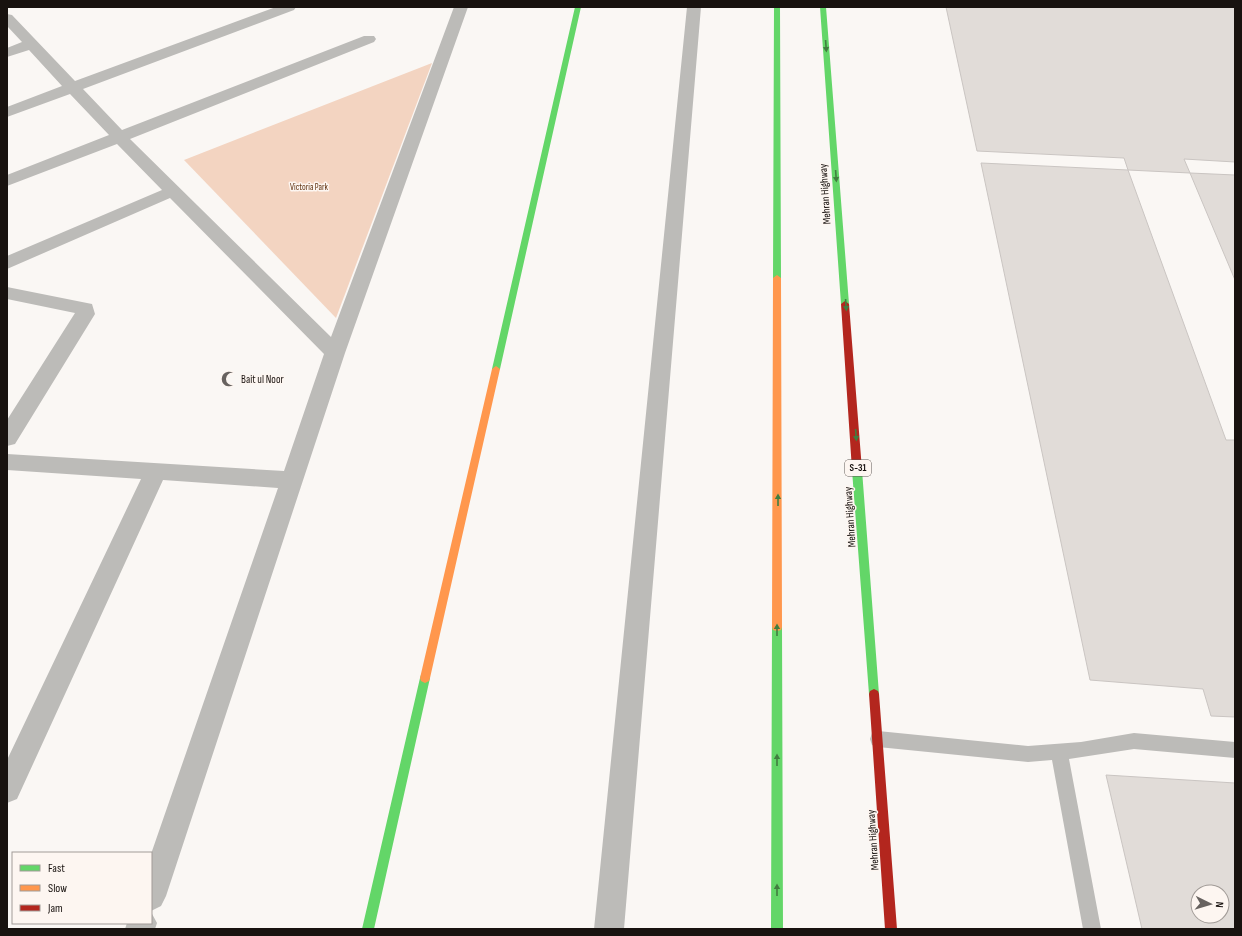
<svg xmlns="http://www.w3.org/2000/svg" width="1242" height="936" viewBox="0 0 1242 936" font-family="'Sofia Sans Condensed',sans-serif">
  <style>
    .green { fill: #f3d4c1 }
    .building { fill: #e1dcd8; stroke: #cac5c2; fill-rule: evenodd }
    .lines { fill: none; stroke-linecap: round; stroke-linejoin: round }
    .lane { fill: #bcbbb8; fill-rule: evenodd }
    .street { fill: #bcbbb8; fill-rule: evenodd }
    .fast { fill: #63d668; fill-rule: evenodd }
    .slow { fill: #ff974d; fill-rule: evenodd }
    .jam { fill: #b3261e; fill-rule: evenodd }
    .oneway { fill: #417e40 }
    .labels { text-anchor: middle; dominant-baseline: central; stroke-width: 3; stroke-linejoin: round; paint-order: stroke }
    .far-park-label { font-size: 9px; fill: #5f300e; stroke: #fdf6f1 }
    .shield { fill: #fdf6f1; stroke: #5d5653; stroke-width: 1 }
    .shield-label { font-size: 10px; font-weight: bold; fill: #18120f }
    .street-label { font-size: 11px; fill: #18120f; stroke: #fdf6f1 }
    .poi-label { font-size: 11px; fill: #18120f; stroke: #fdf6f1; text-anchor: start }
  </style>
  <rect width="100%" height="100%" fill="#faf7f4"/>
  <path class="green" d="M432 63 336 318 184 160Z"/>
  <path class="building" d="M946 7H1235V162L1184 159 1190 173 1128 170 1124 158 977 151Z
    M981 163 1128 170 1226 440H1235V717L1211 716 1203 689 1090 680Z
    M1190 173 1235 175V280Z
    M1106 775 1235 783V929H1142ZM1198 892H1222V916H1198Z"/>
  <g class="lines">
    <path class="lane" d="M878 731 1028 746 1081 742 1134 733 1235 742V758L1134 749 1069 759 1101 929H1083L1052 760 1028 762 878 747 872 745 870 739 872 733Z"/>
    <path class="street" d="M276 7H296L294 10 83 89 122 130 364 36H374L376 39 374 42 130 139 331 337 454 7H468L345 353 166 896 161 906 151 911V854L278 488 163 480 17 799 7 803V760L141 479 7 470V454L284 471 324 354 170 198 7 269V256L162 190 117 144 7 186V175L109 135 70 94 7 117V107L62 86 29 50 7 57V48L22 42 7 26V14L12 15 75 81Z
      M687 7H701L624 929H594Z
      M7 287 92 304 95 314 15 444 7 446V420L75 313 7 299Z
      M151 912 157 923 155 929H125L127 923H151Z"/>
    <path class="fast" d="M575 7H581L500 369 496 372 492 369Z
      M774 7H780L781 278 777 281 773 278Z
      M820 7H826L849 304 845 307 841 304Z
      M857 467 860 468 862 470 879 694 878 697 874 699 870 697 869 694 852 470 854 468Z
      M777 623 781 624 782 627 783 929H771L772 627 773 624Z
      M425 673 429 675 430 678 374 929H362L420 678 421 675Z"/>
    <path class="slow" d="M777 275 781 278 782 627 781 630 777 631 773 630 772 627 773 278Z
      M496 366 500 369 430 678 429 681 425 683 421 681 420 678 492 369Z"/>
    <path class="jam" d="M845 301 849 304 862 470 860 472H854L852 470 841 304Z
      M874 689 878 691 879 694 897 929H885L869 694 870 691Z"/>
  </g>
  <defs><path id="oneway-solid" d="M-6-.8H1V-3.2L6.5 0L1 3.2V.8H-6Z"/></defs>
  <g class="oneway">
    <use href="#oneway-solid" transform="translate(826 46) rotate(86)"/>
    <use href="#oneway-solid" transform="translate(836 176) rotate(86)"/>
    <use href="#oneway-solid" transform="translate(846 305) rotate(86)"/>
    <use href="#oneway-solid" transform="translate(856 435) rotate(86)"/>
    <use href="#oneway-solid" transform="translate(778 500) rotate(-90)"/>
    <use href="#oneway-solid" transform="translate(777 630) rotate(-90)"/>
    <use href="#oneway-solid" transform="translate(777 760) rotate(-90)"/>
    <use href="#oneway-solid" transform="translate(777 890) rotate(-90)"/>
  </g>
  <defs>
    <symbol id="mosque-bare" viewBox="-9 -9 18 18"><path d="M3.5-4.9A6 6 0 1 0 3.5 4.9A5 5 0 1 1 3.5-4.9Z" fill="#67625f" stroke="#fdf6f1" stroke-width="2.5" paint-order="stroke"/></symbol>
  </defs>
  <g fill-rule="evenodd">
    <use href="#mosque-bare" x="218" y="368" width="22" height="22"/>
  </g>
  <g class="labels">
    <g class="far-park-label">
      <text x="309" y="187">Victoria Park</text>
    </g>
    <rect class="shield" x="845" y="460" width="26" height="16" rx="3"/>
    <g class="shield-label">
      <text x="858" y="468">S-31</text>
    </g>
    <g class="street-label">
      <text transform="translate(825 194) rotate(-94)">Mehran Highway</text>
      <text transform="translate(850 517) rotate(-94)">Mehran Highway</text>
      <text transform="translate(873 840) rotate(-94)">Mehran Highway</text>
    </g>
    <g class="poi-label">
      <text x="241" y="379">Bait ul Noor</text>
    </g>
  </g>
  <rect width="1242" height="936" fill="none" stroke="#18120f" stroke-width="16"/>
  <rect x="12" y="852" width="140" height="72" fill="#fdf6f1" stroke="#a19b97"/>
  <rect x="20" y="865" width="20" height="6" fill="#63d668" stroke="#a19b97"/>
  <text x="48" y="872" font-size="12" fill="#18120f">Fast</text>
  <rect x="20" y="885" width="20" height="6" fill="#ff974d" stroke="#a19b97"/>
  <text x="48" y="892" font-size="12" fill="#18120f">Slow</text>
  <rect x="20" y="905" width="20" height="6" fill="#b3261e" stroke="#a19b97"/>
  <text x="48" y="912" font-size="12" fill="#18120f">Jam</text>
  <g transform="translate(1210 904) rotate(95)"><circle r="19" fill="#fdf6f1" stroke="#a19b97"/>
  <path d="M0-3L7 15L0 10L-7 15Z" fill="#67625f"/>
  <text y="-6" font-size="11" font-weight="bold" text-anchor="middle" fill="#18120f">N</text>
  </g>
</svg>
